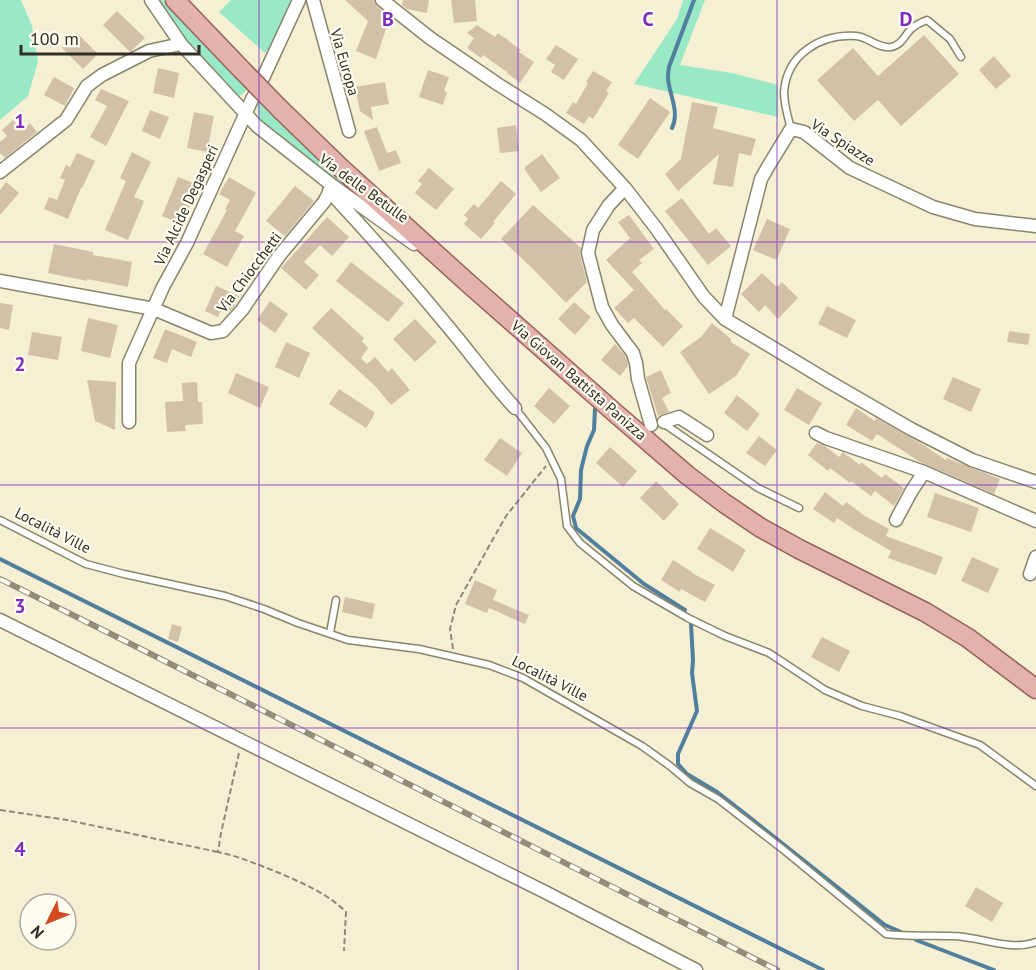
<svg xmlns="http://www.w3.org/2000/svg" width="1036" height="970" viewBox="0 0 1036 970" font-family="'PT Sans',sans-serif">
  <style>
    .green { fill: #99e9c6 }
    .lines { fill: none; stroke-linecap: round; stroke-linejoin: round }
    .stream { stroke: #50809e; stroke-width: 4 }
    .building { fill: #d3c0a9 }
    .lane-casing { stroke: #89856b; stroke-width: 9 }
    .street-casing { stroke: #89856b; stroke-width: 15 }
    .primary-casing { stroke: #986259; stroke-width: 21 }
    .path { stroke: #8e8a78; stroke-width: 2; stroke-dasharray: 6 3; stroke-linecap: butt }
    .lane { stroke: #fff; stroke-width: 6 }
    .street { stroke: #fff; stroke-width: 12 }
    .primary { stroke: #e3b2ac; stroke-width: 18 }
    .rail-casing { stroke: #918d7a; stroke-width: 6 }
    .rail { stroke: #fffdf2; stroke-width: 4; stroke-dasharray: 11; stroke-linecap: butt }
    .primary-bridge-casing { stroke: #986259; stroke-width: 21; stroke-linecap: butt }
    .primary-bridge { stroke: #e3b2ac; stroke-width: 18 }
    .grid { fill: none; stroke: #7b2cbf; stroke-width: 1.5; stroke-opacity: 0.55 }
    .labels { text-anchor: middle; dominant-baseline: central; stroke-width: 4.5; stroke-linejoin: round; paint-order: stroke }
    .street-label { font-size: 15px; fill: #312f25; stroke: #fffdf2 }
    .grid-label { font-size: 20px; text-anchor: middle; font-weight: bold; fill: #7b2cbf; stroke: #fffdf2; stroke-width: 4.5; stroke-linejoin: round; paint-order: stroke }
  </style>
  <rect width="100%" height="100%" fill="#f5f0d4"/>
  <path class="green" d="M0 0H21L32 26 38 62 28 96 0 120Z
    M156 0H163L247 90 240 96 234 94 216 76 196 48 185 41Z
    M231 0H292V5L278 37 265 53 219 12Z
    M683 0H705L680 65 732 73 778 85V117L634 84 677 19Z
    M259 102 323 165 377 213 265 126C260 118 255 111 259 102Z"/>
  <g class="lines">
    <path class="stream" d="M672 128C680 112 669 94 668 78 668 74 668 71 669 67L694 0
      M595 409 594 430 587 446 581 470 580 499 573 516 576 528 644 584 685 610
      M0 559 823 970
      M691 624 693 660 692 673 697 711 678 754V764L687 774 717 792 739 809 885 925 901 932
      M916 940 994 970"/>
  </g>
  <path class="building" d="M345 0H374L376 6 390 17 376 59 356 51 368 21Z
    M403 0H429L427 13 407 9 402 5Z
    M451 0H475L477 21 454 23Z
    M117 11 145 38 130 52 103 25Z
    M477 25 495 37 498 33 521 50 519 52 534 62 520 83 507 73V72L483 55 481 58 467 48 474 38 467 33Z
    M77 33 98 54 83 69 62 48Z
    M924 35 959 74 901 126 878 100 854 121 817 80 853 48 878 76Z
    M556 45 578 59 564 80 551 72 555 65 546 59Z
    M994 56 1011 76 996 89 979 70Z
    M158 68 179 73 174 98 153 93Z
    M428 70 449 77 444 91 447 92 443 105 419 97Z
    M593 71 612 82 606 91 609 93 593 119 589 116 584 124 566 113 573 102 576 104 588 83 586 82Z
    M54 77 74 88 65 106 44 95Z
    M385 82 389 104 371 107 373 120 360 111 355 87Z
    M101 89 129 101 106 146 90 137 107 106 95 100Z
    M650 98 670 112 638 159 618 145Z
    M692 102 718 107 713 128 756 139 751 156 739 153 733 187 713 184 719 154 678 191 665 174 681 159Z
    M150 110 169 117 160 139 142 131Z
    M194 112 214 116 207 152 187 148Z
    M13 120 22 130 30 123 37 132 5 158 0 153V142L7 136 2 130Z
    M516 125 519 151 500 153 497 128Z
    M377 127 387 153 396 150 401 163 379 171 364 131Z
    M132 152 151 162 134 197 144 201 128 240 105 230 126 181 120 178Z
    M77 153 95 161 82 188H81L68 219 44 209 49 197 57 200 65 180 60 178 66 165 70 167Z
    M542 154 560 178 541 192 525 170V167Z
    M429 168 454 189 436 210 415 193 422 184 418 181Z
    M178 177 198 185 182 224 162 216Z
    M229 177 256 193 235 231 244 236 227 267 203 254 227 210 225 209 230 200 219 194Z
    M501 181 516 194 493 222 495 223 481 239 464 224 468 219 464 215 474 204 478 208Z
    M6 182 19 193 0 215V190Z
    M295 186 314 201 285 236 266 221Z
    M682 198 709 234 716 228 731 246 708 265 665 211Z
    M533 205 581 248 580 255 587 282 566 303 533 269 501 239Z
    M629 215 654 249 639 260 642 263 632 272 665 310 666 309 683 326 663 347 634 318 628 323 614 308 634 290 606 260 630 238 618 222Z
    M327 217 349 237 332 256 320 245 304 262 319 275 306 290 281 268Z
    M767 219 790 229 777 259H774L753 250Z
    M54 244 93 252V255L132 262 128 287 87 279V281L48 273Z
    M351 262 404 303 388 322 336 281Z
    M762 273 777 287 782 282 798 298 778 319 765 305 759 312 741 294Z
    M216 286 239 296 234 307 228 313 221 310 218 317 205 311Z
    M270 301 288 314 275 333 257 320Z
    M574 302 591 317 575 335 558 319Z
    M0 303 13 305 9 330 0 328Z
    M827 306 856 320 847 338 818 324Z
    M331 308 364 338 362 341 368 348 361 358 367 364 375 357 388 372 392 368 410 390 391 405 375 386 312 328Z
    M88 318 118 325 110 358 81 351Z
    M415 319 437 342 415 362 393 339Z
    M712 323 731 339V342L750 354 736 376 709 394 680 352 701 337Z
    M165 329 197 342 191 357 172 349 167 363 153 358Z
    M1009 331 1030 334 1028 345 1007 342Z
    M32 332 62 337 58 360 28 355Z
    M286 342 310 353 299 378 275 367Z
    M615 344 626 357 628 365V366L620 376 601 360Z
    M661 370 671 393 662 398 669 412 658 416 646 377Z
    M236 373 269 387 260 408 228 393Z
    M953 377 981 389 971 412 943 399Z
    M87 380 116 382 115 430 95 421Z
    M197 382 198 402H202L203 424 185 425 186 431 167 432 165 402 183 401 182 383Z
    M549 388 570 406 554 424 534 406Z
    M797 388 822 403 809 425 784 410Z
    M339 389 374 412V415L366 428 329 404Z
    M737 395 760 414 747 431 724 413Z
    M856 408 875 421 876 418 922 444 946 460 947 458 1000 479 994 494 920 462 877 434 872 441 846 425Z
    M759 436 777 450 765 466 746 453Z
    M500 438 522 453 507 476 484 460Z
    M817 443 825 446 839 457 843 452 844 453 860 465 861 462 882 478 885 474 904 488 894 506 875 491 871 496 851 481 850 483 830 468 828 471 808 455Z
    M610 447 637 471 623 487 596 463Z
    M656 481 679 504 664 521 640 498Z
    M825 492 843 506 846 502 865 516 889 529 886 536 943 557 936 575 888 558 891 551 855 530 837 518 834 523 813 509Z
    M935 493 979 508 971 532 927 517Z
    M710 528 746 550 733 572 697 549Z
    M972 557 999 569 988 593 961 581Z
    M673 560 692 572V573L715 585 705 602 681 589 680 592 661 580Z
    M475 580 497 590 493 600 529 615 525 624 489 608 487 613 465 604Z
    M345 597 375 604 372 619 342 612Z
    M172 624 182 627 178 642 168 639Z
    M822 637 850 651 839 672 811 657Z
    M976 887 1003 903 992 922 965 906Z"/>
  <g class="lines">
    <defs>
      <path id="lane" d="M791 129C788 117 784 105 784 92 787 54 820 34 856 36 869 37 878 49 891 47 902 45 904 36 911 29 916 25 921 22 927 20L950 39 961 57
        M515 408 546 448 561 479 567 526 580 543 633 586 688 618 725 636 769 653 825 690 862 706 900 716 980 745 1036 786
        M663 423 758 488 799 508
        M0 520 86 564 124 574 225 596 264 609 298 623 348 640 419 649 489 665 523 678 642 746 670 766 690 783 718 799 785 851 886 934C909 937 929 935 952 936 980 936 1009 952 1036 942
        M330 633 336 600"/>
      <path id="street" d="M151 0 181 44 257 126 333 186 414 244
        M313 0 349 131
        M382 0 430 38 499 85 545 114 581 140 625 188 656 228 704 297 725 319 828 381 911 429 972 460 1036 482
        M263 78 299 0
        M0 172 66 120 87 86 102 75 149 51 181 44
        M625 188 609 205 593 230 588 253 602 307 612 325 633 353 636 363 638 379 651 425
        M329 191C369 234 408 278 445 323 469 351 490 381 515 408
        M0 281 154 309 211 333 223 331 242 310 279 256 324 202 333 186
        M725 319 761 179 769 165 791 129 804 132 850 168 933 207 975 219 1036 226
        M129 422V363L163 287 187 243 253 97
        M664 422 679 417 707 435
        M816 433 826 438 924 472 1036 521
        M896 520 911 492 924 472
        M1030 574 1036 557
        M0 620 545 892 696 970"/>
      <path id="primary" d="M175 0 242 70
        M280 109 342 169 468 283 614 412 687 475 724 503 761 528 799 549 925 612 968 638 1036 689"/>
    </defs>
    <use href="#lane" class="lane-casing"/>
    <use href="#street" class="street-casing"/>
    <use href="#primary" class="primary-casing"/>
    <path class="path" d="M453 649 450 629 456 605 506 516 546 466
      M239 753 221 833 218 852C237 856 254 863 272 870 298 881 326 892 346 912L344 951
      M0 810 67 820 218 852"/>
    <use href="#lane" class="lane"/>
    <use href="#street" class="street"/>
    <use href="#primary" class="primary"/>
    <defs>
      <path id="rail" d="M0 579 125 641 777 970"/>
    </defs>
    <use href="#rail" class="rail-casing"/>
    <use href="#rail" class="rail"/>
    <defs>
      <path id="primary-bridge" d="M242 70 280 109"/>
    </defs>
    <use href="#primary-bridge" class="primary-bridge-casing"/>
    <use href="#primary-bridge" class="primary-bridge"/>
  </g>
  <path class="grid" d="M259 0V970M518 0V970M777 0V970M0 242H1036M0 485H1036M0 728H1036"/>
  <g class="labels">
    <g class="street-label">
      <text transform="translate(345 62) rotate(74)">Via Europa</text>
      <text transform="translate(843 142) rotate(33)">Via Spiazze</text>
      <text transform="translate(364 188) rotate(36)">Via delle Betulle</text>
      <text transform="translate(186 205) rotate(-65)">Via Alcide Degasperi</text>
      <text transform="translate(249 272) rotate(-53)">Via Chiocchetti</text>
      <text transform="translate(579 380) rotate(41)">Via Giovan Battista Panizza</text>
      <text transform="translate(53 530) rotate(27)">Località Ville</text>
      <text transform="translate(550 678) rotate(27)">Località Ville</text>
    </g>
  </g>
  <g class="grid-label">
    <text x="388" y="26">B</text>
    <text x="648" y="26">C</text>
    <text x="906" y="26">D</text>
    <text x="20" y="128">1</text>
    <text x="20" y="371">2</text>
    <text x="20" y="613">3</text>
    <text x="20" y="856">4</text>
  </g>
  <g transform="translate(48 922) rotate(227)"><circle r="28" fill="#fffdf2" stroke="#adaba0" stroke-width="1.5"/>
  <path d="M0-4.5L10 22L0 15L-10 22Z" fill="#d34b21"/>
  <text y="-9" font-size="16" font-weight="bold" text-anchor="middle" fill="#312f25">N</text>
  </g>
  <path d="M21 45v9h178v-9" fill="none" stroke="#312f25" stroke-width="3"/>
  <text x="30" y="45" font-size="18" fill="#312f25" stroke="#fffdf2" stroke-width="4.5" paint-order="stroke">100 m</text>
</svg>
